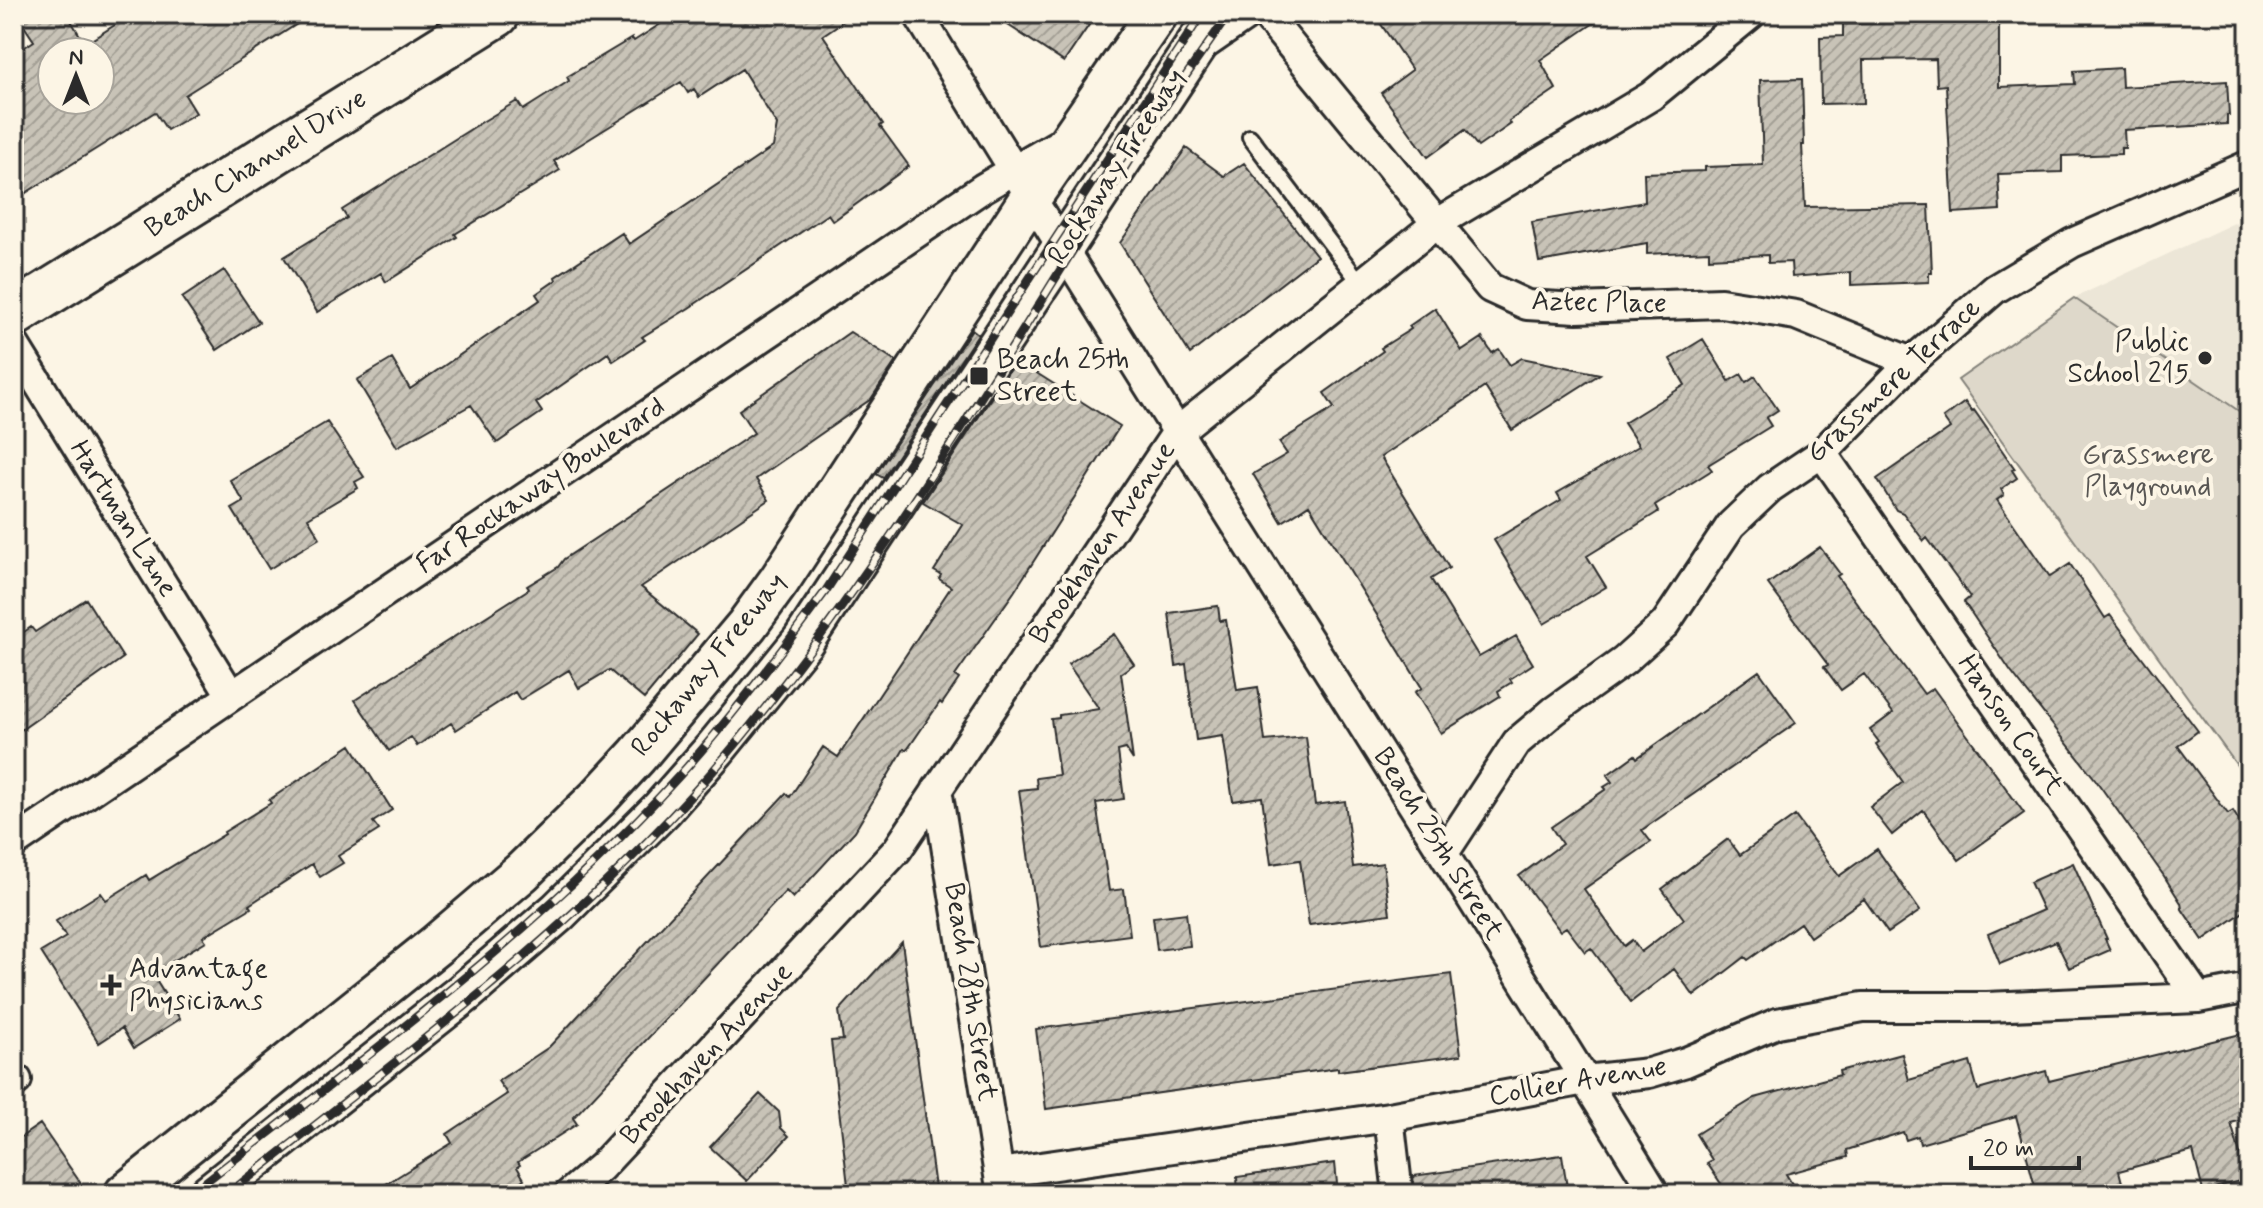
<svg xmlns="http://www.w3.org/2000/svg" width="2263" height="1208" viewBox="0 0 2263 1208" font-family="Mynerve,sans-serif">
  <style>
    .built { fill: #ece6d7 }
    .park { fill: #ded8ca; stroke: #84827a; stroke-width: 2 }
    .building { fill: url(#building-hatch); stroke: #2b2b2b; stroke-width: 2; fill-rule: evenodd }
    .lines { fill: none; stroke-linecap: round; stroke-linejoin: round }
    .lane-casing { stroke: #2b2b2b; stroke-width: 20 }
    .street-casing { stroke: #2b2b2b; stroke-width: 34 }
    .secondary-casing { stroke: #2b2b2b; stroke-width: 46 }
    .primary-casing { stroke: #2b2b2b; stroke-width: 50 }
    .lane { stroke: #fcf5e5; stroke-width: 14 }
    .street { stroke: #fcf5e5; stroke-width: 28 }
    .secondary { stroke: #fcf5e5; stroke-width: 40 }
    .primary { stroke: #fcf5e5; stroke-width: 44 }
    .rail-casing { stroke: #2b2b2b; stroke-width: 9 }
    .rail { stroke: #fcf5e5; stroke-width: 6; stroke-dasharray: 18; stroke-linecap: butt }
    .poi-dot { fill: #2b2b2b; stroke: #fcf5e5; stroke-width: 3 }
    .labels { text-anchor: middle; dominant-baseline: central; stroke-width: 8; stroke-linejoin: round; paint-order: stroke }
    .street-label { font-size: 28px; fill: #2b2b2b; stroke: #fcf5e5 }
    .poi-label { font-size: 28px; fill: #2b2b2b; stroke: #fcf5e5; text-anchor: start }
    .park-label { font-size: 28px; fill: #585653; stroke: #fcf5e5 }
  </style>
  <defs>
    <pattern id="building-hatch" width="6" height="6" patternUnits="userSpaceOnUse" patternTransform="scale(2)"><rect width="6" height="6" fill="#c8c3b7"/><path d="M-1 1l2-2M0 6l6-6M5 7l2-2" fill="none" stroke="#a39f95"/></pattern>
  </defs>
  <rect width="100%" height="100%" fill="#fcf5e5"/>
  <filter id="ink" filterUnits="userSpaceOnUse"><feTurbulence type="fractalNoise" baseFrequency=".0125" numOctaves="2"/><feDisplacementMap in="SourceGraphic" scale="16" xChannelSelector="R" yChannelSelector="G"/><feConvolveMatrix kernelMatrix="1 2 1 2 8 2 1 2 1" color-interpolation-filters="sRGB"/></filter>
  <g filter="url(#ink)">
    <path class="built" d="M2249 216V418L2074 298Z"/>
    <path class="park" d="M2074 298 2249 418V782L1958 380Z"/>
    <path class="building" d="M16 14H67L85 44 132 14H313L185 95 196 113 167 130 155 112 24 194 14 178V54L34 41ZM52 52H100V100H52Z
      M676 14H854L823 35 883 124 880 126 909 166 833 221 828 214 689 308 642 337 645 340 613 361 608 353 536 403 542 412 497 443 471 405 397 447 357 380 392 359 410 389 540 300 536 294 556 280 555 277 622 233 629 244 773 147 777 125 742 69 699 97 694 89 688 93 681 82 554 161 560 170 455 234 457 237 386 282 381 273 317 312 284 257 347 218 342 210 482 122 517 101 523 110 569 81 567 77 632 38 634 41Z
      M991 14H1072L1089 25 1064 62Z
      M1374 14H1607L1540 60 1556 89 1509 121 1511 124 1478 147 1465 130 1428 157 1381 93 1412 70Z
      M1882 14H1999V87L2075 84 2074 71 2121 68 2122 87 2227 81 2229 115H2227V124L2124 130 2125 148H2121V154L2062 156V172L1998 174 2000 210 1953 213 1946 85 1937 86 1936 59 1863 60 1864 103 1821 104 1820 37 1843 36V24L1882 23Z
      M1802 79 1804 145H1802L1805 207 1929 205 1932 273H1929V282L1851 285V272L1792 277 1791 262 1768 263V255L1709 258V251L1647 254V243L1539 262 1532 222 1645 202 1644 173 1705 171V167L1763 165 1760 80Z
      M1186 148 1224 176 1244 163 1317 256 1190 354 1120 243Z
      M224 270 259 322 217 350 182 298Z
      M1435 308 1462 351 1482 338 1492 353 1499 349 1510 365 1522 358 1600 374 1512 430 1485 387 1381 457 1449 568 1431 579 1479 657 1516 636 1533 664 1510 679 1512 682 1498 691 1500 696 1441 733 1415 692 1422 688 1309 505 1282 522 1253 474 1287 454 1279 442 1334 408 1324 393 1383 351 1381 348 1411 329 1409 326Z
      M972 329 978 334 883 478 876 474Z
      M850 332 896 361 871 399 756 479 769 500 641 587 698 634 644 699 609 670 579 688 569 670 520 700 515 692 456 730 451 723 417 746 411 737 389 751 355 700 529 589 527 586 558 567 564 559 754 433 739 410Z
      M1703 339 1729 381 1741 374 1746 382 1755 376 1778 410 1766 418 1771 426 1708 465 1712 470 1655 506 1658 512 1587 556 1606 587 1544 624 1494 540 1561 500 1557 493 1639 446 1624 423 1685 385 1670 359Z
      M1016 360 1120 426 1014 592 955 676 959 679 942 704 940 702 907 750 904 749 855 831 793 898 786 891 573 1118 577 1124 518 1162 520 1165 517 1167 524 1179 501 1194H370L452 1143 447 1134 507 1094 498 1081 549 1047 786 793 790 797 823 747 838 757 951 587 939 579 941 575 934 571 963 525 923 502Z
      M1965 402 1972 412 1974 410 2015 469 2012 470 2017 478 2001 489 2004 495 1997 500 2050 577 2070 564 2105 618 2110 615 2198 731 2178 746 2228 814 2233 811 2249 837V908L2203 940 2182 909 2181 903 2164 876 2095 779 2011 672 1964 602 1970 597 1927 538 1924 541 1903 513 1896 510 1877 479 1950 428 1943 418Z
      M327 422 364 477 355 482 358 488 308 518 320 538 269 569 232 509 244 502 230 480Z
      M1820 547 1840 574 1837 576 1924 694 1933 688 2024 813 1959 860 1923 810 1892 835 1870 807 1903 782 1876 744 1879 742 1870 730 1893 713 1864 674 1841 690 1824 667 1828 665 1768 584Z
      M86 599 123 658 14 735V639L31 627 35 632Z
      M1218 606 1220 621 1226 620 1237 690 1258 687 1265 741 1306 737 1315 805 1345 801 1353 867 1383 863 1390 914 1309 925 1300 860 1271 864 1262 797 1233 801 1223 736 1196 740 1186 664 1176 666 1169 613Z
      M1114 634 1134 664 1121 673 1133 760 1126 749 1118 751 1124 799 1096 803 1109 891 1124 889 1130 935 1041 947 1019 790 1037 788 1036 778 1059 775 1051 719 1059 718V715L1099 709 1068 664Z
      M1759 671 1796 723 1642 830 1651 842 1584 889 1624 946 1632 940 1641 952 1684 919 1662 889 1728 839 1740 855 1795 816 1839 876 1877 849 1920 911 1888 933 1864 899 1810 937 1800 923 1748 960 1745 957 1694 996 1674 969 1631 1002 1591 948 1585 952 1566 927 1560 931 1519 876 1562 844 1551 827 1606 789 1604 787 1612 782 1607 775 1635 755 1637 758Z
      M351 745 392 810 373 822 379 830 338 856 343 863 320 877 312 864 249 905 251 908 203 937 206 941 152 974 180 1019 134 1048 122 1028 99 1043 41 952 66 937 56 921 101 893 106 900 146 875 149 880 225 834 224 832 271 803 269 800Z
      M2073 863 2107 939H2105L2110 950 2069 968 2056 941 2000 964 1988 934 2043 910 2030 882Z
      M1186 913 1190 946 1157 950 1153 917Z
      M902 942 935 1188 894 1194H849L831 1041 843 1040 839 1011Z
      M1451 974 1461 1055 1338 1071V1068L1046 1109 1036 1029Z
      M2249 1032V1118L2231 1123 2247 1179 2203 1191 2193 1151 2119 1171 2125 1194H2037L2016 1116 1920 1144 1918 1136 1906 1140 1903 1132 1847 1150 1848 1157 1786 1174 1798 1194H1728L1707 1163 1712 1160 1696 1134 1755 1098 1840 1075 1839 1071 1902 1054 1909 1080 1970 1062 1978 1090 2046 1071 2049 1081Z
      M760 1094 779 1112 781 1128 789 1136 747 1181 710 1147Z
      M40 1124 88 1194H14V1142Z
      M1562 1155 1568 1194H1415L1413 1176Z
      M1335 1163 1338 1194H1238L1237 1177Z"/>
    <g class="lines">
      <defs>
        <path id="lane" d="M1250 137 1361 284"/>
        <path id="street" d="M918 14C1159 410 1413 798 1655 1194
          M1265 14 1490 288 1527 305 1577 308 1721 303 1796 315 1911 362
          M1204 45 1249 14
          M14 344 231 695
          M1822 453 2198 998
          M937 789 1002 1194
          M14 843 983 188 1064 141
          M1444 853 1517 742 1554 711 1624 661 1665 624 1731 525 1770 488 1822 453 1911 362 1995 289 2072 243 2249 165
          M14 1082 17 1080
          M1389 1117 1398 1194
          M999 1173 1389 1117 1585 1080 1649 1073 1686 1062 1777 1023 1863 1007H1987L2198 998 2249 988
          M569 1194 601 1167 897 850 1177 432 1436 224 1651 96 1751 14"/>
        <path id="secondary" d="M125 1194 435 946 522 872 599 797 637 756 747 625 779 581 1031 197 1157 14
          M210 1194 464 993 558 912 662 809 715 749 803 641 1217 14"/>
        <path id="primary" d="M14 314 497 14"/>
      </defs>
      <use href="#lane" class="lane-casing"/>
      <use href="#street" class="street-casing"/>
      <use href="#secondary" class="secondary-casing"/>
      <use href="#primary" class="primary-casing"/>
      <use href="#lane" class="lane"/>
      <use href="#street" class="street"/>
      <use href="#secondary" class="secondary"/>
      <use href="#primary" class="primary"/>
      <defs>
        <path id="rail" d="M190 1194C358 1062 534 936 678 777 731 719 778 655 825 592L1202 14
          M228 1194C395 1061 571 934 712 772 873 586 992 377 1123 170 1156 117 1193 66 1229 14"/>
      </defs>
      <use href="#rail" class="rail-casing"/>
      <use href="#rail" class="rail"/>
    </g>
  </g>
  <g class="poi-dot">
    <circle cx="2205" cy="358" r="8"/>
    <rect x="969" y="366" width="20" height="20" rx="4"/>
    <path d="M107 973h8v8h8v8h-8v8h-8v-8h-8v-8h8z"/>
  </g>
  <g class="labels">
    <g class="street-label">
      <text transform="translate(256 164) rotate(-32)">Beach Channel Drive</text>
      <text transform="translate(1117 167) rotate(-57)">Rockaway Freeway</text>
      <text transform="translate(1599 303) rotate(1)">Aztec Place</text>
      <text transform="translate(1894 381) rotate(-43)">Grassmere Terrace</text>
      <text transform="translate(541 486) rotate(-34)">Far Rockaway Boulevard</text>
      <text transform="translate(123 519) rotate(58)">Hartman Lane</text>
      <text transform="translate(1103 543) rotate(-56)">Brookhaven Avenue</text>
      <text transform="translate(709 665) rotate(-51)">Rockaway Freeway</text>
      <text transform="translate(2010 725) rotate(55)">Hanson Court</text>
      <text transform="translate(1438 844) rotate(58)">Beach 25th Street</text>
      <text transform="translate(970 992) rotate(81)">Beach 28th Street</text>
      <text transform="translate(707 1054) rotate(-47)">Brookhaven Avenue</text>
      <text transform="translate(1578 1082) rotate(-10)">Collier Avenue</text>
    </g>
    <g class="poi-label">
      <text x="2189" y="342" text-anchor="end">Public<tspan x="2189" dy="32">School 215</tspan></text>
      <text x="997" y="360">Beach 25th<tspan x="997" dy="32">Street</tspan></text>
      <text x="129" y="969">Advantage<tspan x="129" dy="32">Physicians</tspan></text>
    </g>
    <g class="park-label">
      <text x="2148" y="455">Grassmere<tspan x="2148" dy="32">Playground</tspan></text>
    </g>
  </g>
  <rect width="2263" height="1208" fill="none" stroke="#fcf5e5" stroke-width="48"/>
  <rect x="24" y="24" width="2215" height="1160" fill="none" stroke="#2b2b2b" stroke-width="3" filter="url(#ink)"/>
  <g transform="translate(76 76)"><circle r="38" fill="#fcf5e5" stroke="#a8a49b" stroke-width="2"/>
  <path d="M0-6L14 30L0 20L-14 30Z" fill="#2b2b2b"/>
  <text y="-12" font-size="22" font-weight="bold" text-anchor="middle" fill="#2b2b2b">N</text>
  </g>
  <path d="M1971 1156v12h108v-12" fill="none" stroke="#2b2b2b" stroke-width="4"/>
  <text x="1983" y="1156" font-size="24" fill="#2b2b2b" stroke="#fcf5e5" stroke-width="6" paint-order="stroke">20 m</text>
</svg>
